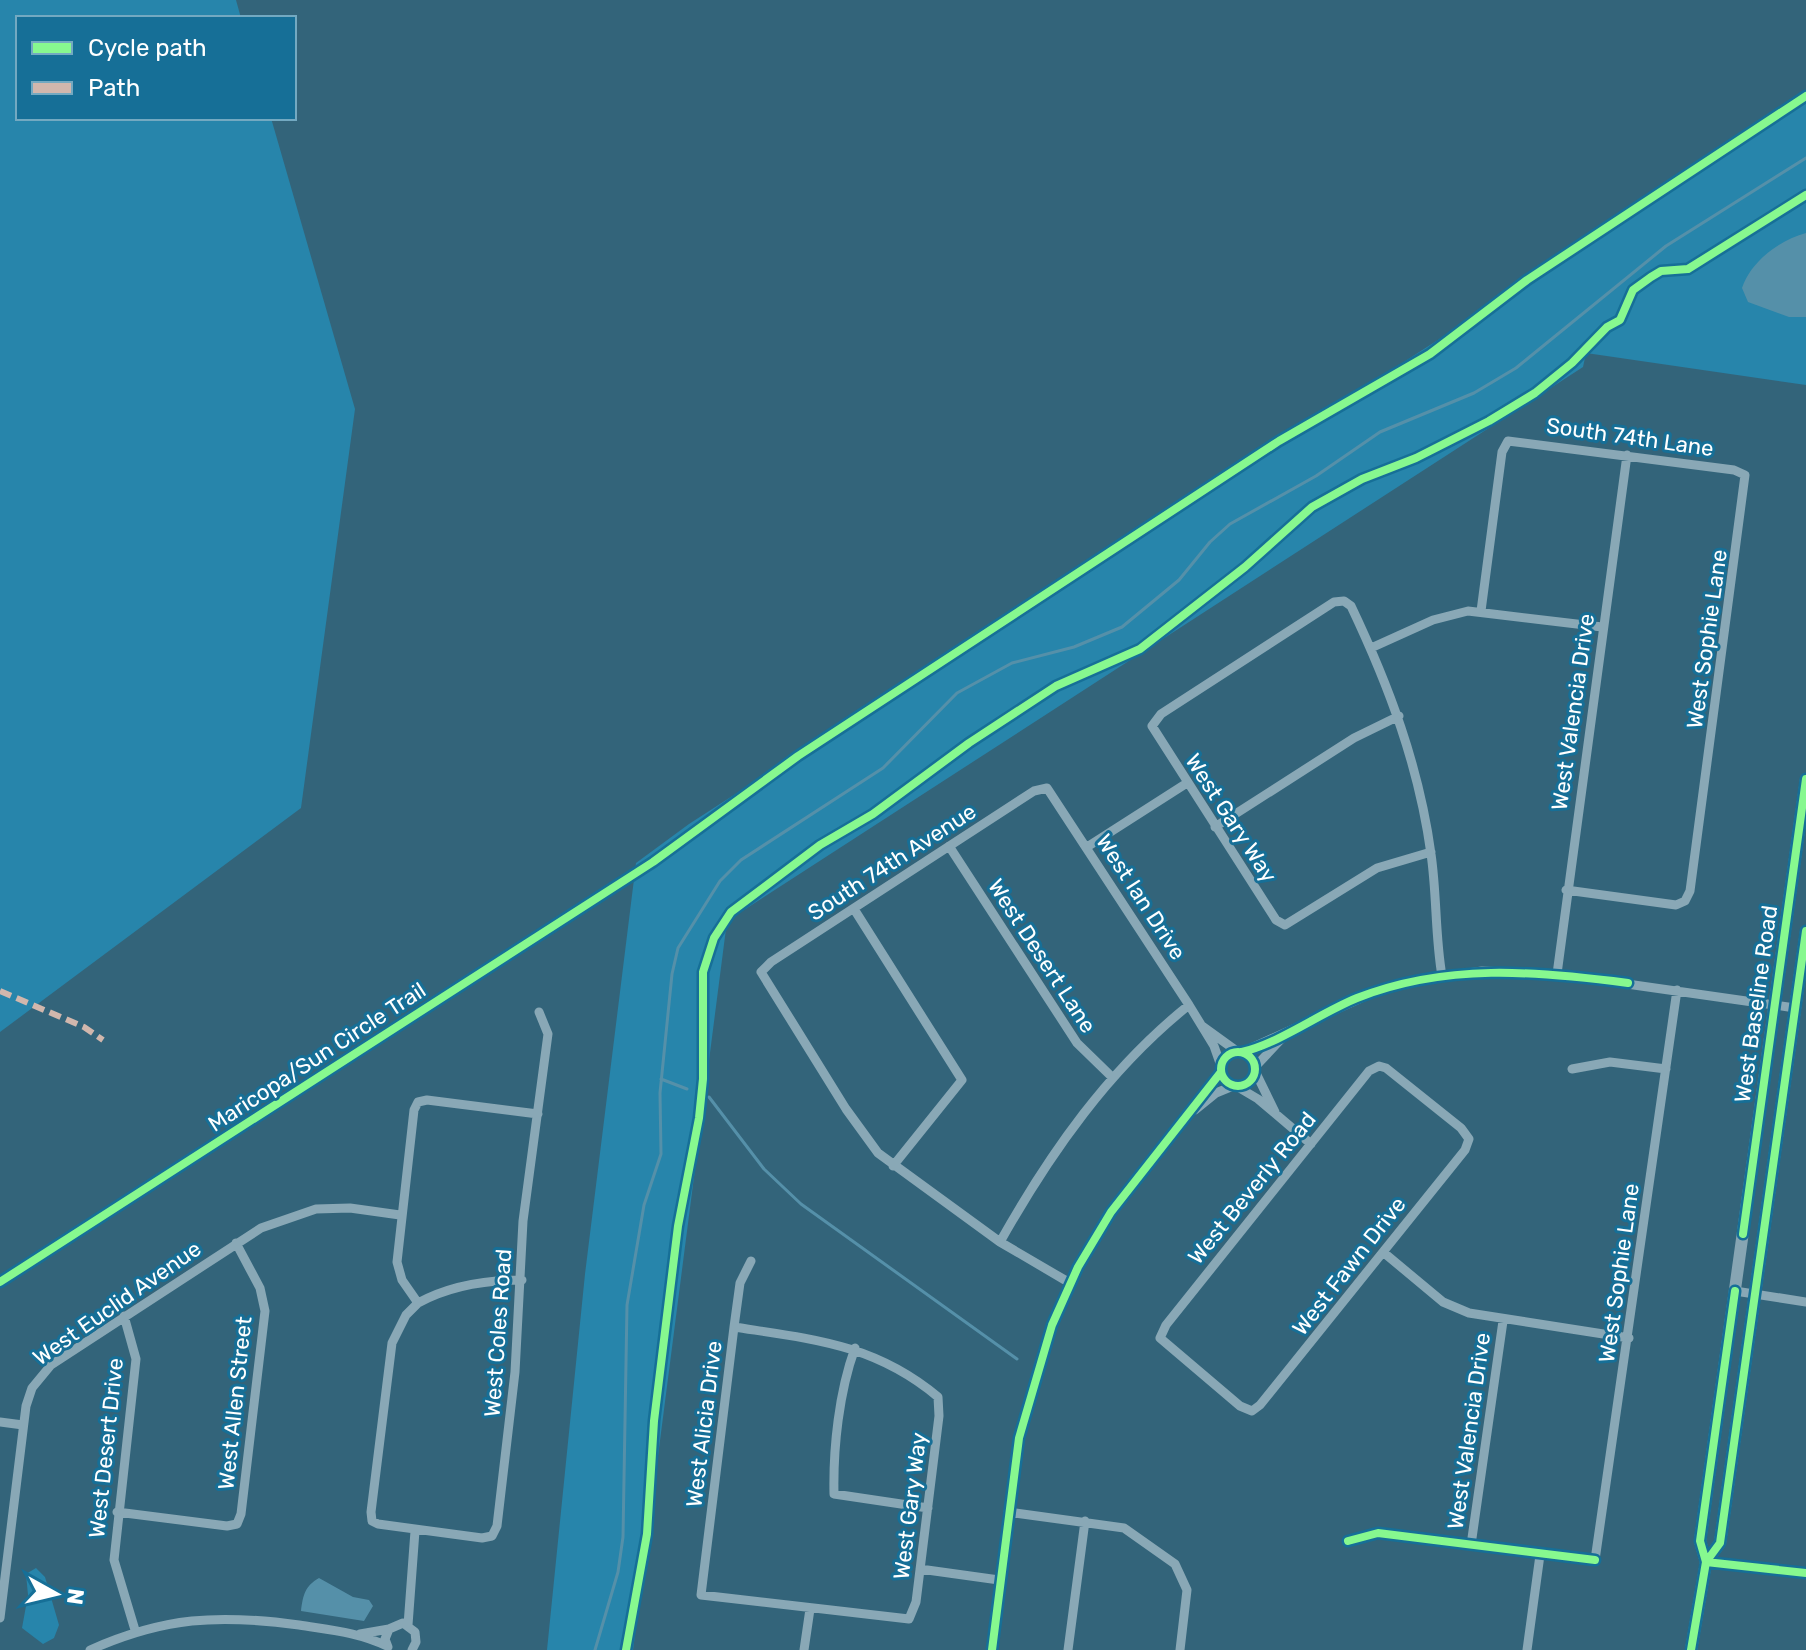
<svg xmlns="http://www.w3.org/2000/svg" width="1806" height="1650" viewBox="0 0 1806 1650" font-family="Rubik,sans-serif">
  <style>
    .green { fill: #2785ab }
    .water { fill: #5590a9 }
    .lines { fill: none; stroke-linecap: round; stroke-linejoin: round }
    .stream { stroke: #5590a9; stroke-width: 3 }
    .minor { stroke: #89a8b6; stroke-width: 9 }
    .major { stroke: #87a5b3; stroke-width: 12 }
    .quiet { stroke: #d1b7ad; stroke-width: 6; stroke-dasharray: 12 6; stroke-linecap: butt }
    .cycleway-casing { stroke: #166f97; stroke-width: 13 }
    .cycleway { stroke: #87f88f; stroke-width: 8 }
    .labels { text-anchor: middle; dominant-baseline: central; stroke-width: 6; stroke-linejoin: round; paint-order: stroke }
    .street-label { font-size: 22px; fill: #fff; stroke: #166f97 }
  </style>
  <rect width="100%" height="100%" fill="#33647a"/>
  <path class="green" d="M0 0H236L241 18H18V118H271L355 409 301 808 0 1032Z
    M1806 102V385L1586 353 1583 367 727 921 633 1650H547L585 1274 636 863 689 824Z
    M36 1568 45 1577 59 1625 54 1638 43 1644 22 1628 28 1595 26 1574Z"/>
  <path class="water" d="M1806 233V317H1789L1748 302 1742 288C1751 261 1780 240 1806 233Z
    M319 1578 353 1597 369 1600 373 1606 364 1621 301 1611C303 1595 305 1586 319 1578Z"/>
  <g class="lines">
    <path class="stream" d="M661 1079 687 1089
      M709 1097 764 1169 801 1204 1017 1359
      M595 1650 618 1572 623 1537 627 1305 644 1205 661 1154 660 1093 672 974 678 948 720 881 741 860 883 768 957 693 1012 663 1074 647 1122 627 1179 580 1210 542 1230 524 1316 476 1380 432 1474 393 1516 368 1666 246 1806 158"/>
    <path class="minor" d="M1481 611 1502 452 1508 441 1734 470 1745 475 1690 891 1685 901 1676 905 1566 890
      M1371 648 1433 620 1468 611 1602 627
      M1215 827 1354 738 1399 716
      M949 846 1077 1043 1113 1078
      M1087 847 1187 783
      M1431 852 1377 868 1285 925 1276 920 1152 726 1161 714 1334 602 1344 601 1351 606C1389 686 1419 766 1431 854 1437 895 1435 936 1442 976
      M854 909 962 1080 893 1166
      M1557 974 1627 455
      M1202 1026 1238 1052
      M1221 1069a17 17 0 1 1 34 0a17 17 0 1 1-34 0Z
      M1242 1052 1377 991 1426 979 1482 971 1557 974 1795 1008
      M1379 1066 1386 1068 1461 1128 1469 1139 1465 1150 1260 1405 1252 1411 1240 1406 1160 1338 1166 1325 1369 1071Z
      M1255 1067 1286 1034
      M1572 1069 1610 1062 1666 1069
      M1255 1071 1275 1112
      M1236 1086 1258 1099 1311 1144
      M1195 1110 1216 1093 1233 1086
      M538 1114 427 1100 418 1102 414 1110 397 1262 402 1280 418 1303 406 1315 392 1343 371 1512 372 1521 378 1524 482 1538 492 1536 497 1526 515 1372 523 1221 548 1034 539 1012
      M1000 1242C1050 1153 1109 1069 1189 1005
      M1383 1252 1443 1302 1469 1313 1629 1338
      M1070 1283 1000 1242 878 1153 846 1109 761 972 771 962 1034 791 1047 788 1189 1005 1214 1046 1221 1066
      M1735 1291 1806 1302
      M418 1303C449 1286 487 1280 522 1280
      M124 1316 136 1359 114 1560 135 1630
      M734 1327C812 1339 875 1344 938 1397L939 1416 916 1602 909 1619 701 1595 734 1327 740 1283 751 1261
      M855 1348C839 1392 833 1448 834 1494L928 1508
      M0 1422 23 1425
      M117 1512 227 1526 237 1524 241 1514 265 1311 260 1288 236 1243
      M1008 1512 1124 1528 1175 1564 1187 1590 1180 1650
      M1348 1541 1378 1533 1595 1560 1677 990
      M1471 1545 1503 1321
      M1706 1562 1806 1573
      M920 1569 999 1580
      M0 1618 26 1406 32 1388 51 1365 261 1228 316 1209 350 1208 400 1215
      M408 1625 415 1531
      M360 1634 389 1629
      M388 1647 385 1639 389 1629 403 1623 415 1632 416 1642 412 1650
      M90 1650C164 1617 218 1614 299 1625 330 1630 358 1632 387 1646
      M804 1650 810 1609
      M992 1650 1019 1438 1052 1325 1078 1267 1111 1212 1221 1072
      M1068 1650 1085 1521
      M1527 1650 1540 1555"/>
    <path class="major" d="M1706 1562 1700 1541 1806 779
      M1691 1650 1706 1562 1720 1543 1806 931"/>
    <path class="quiet" d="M0 991 84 1027 103 1040"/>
    <defs>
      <path id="cycleway" d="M1221 1069a17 17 0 1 1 34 0a17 17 0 1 1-34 0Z
        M1242 1052C1282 1042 1318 1014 1357 998 1446 963 1535 971 1628 983
        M1743 1234 1806 779
        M0 1282 653 862 798 756 1279 441 1430 354 1527 280 1806 96
        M1348 1541 1378 1533 1595 1560
        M1706 1562 1700 1541 1735 1291
        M1706 1562 1806 1573
        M626 1650 647 1534 654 1421 678 1226 699 1118 703 1079V972L714 938 731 912 820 845 873 814 969 743 1056 686 1140 649 1245 567 1312 507 1362 479 1416 458 1489 421 1535 393 1572 363 1607 327 1620 320 1633 290 1651 277 1661 271 1688 269 1806 195
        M992 1650 1019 1438 1052 1325 1078 1267 1111 1212 1221 1072
        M1691 1650 1706 1562 1720 1543 1806 931"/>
    </defs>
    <use href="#cycleway" class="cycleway-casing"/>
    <use href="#cycleway" class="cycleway"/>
  </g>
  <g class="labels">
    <g class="street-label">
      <text transform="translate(1630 437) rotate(8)">South 74th Lane</text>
      <text transform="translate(1707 639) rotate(-82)">West Sophie Lane</text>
      <text transform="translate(1573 712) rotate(-82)">West Valencia Drive</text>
      <text transform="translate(1231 818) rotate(57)">West Gary Way</text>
      <text transform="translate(892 862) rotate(-33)">South 74th Avenue</text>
      <text transform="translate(1141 897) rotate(57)">West Ian Drive</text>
      <text transform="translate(1042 956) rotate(57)">West Desert Lane</text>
      <text transform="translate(1756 1004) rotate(-82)">West Baseline Road</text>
      <text transform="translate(317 1057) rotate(-33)">Maricopa/Sun Circle Trail</text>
      <text transform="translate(1252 1188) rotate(-51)">West Beverly Road</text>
      <text transform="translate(1349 1266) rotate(-52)">West Fawn Drive</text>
      <text transform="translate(1619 1273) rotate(-82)">West Sophie Lane</text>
      <text transform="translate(117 1303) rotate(-35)">West Euclid Avenue</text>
      <text transform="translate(498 1333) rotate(-86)">West Coles Road</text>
      <text transform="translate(235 1403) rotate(-84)">West Allen Street</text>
      <text transform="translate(704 1424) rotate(-83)">West Alicia Drive</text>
      <text transform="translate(1469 1431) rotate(-82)">West Valencia Drive</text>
      <text transform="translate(106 1448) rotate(-84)">West Desert Drive</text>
      <text transform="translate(910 1506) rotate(-83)">West Gary Way</text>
    </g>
  </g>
  <rect x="16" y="16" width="280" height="104" fill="#166f97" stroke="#73a9c1" stroke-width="2"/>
  <rect x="32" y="42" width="40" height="12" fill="#87f88f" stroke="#73a9c1" stroke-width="2"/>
  <text x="88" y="56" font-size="24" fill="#ffffff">Cycle path</text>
  <rect x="32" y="82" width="40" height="12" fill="#d1b7ad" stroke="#73a9c1" stroke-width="2"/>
  <text x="88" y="96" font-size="24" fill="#ffffff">Path</text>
  <g transform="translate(56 1594) rotate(98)" stroke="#166f97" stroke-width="6" paint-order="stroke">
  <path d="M0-6L14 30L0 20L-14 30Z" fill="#ffffff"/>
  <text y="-12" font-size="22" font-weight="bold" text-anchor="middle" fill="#ffffff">N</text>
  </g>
</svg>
